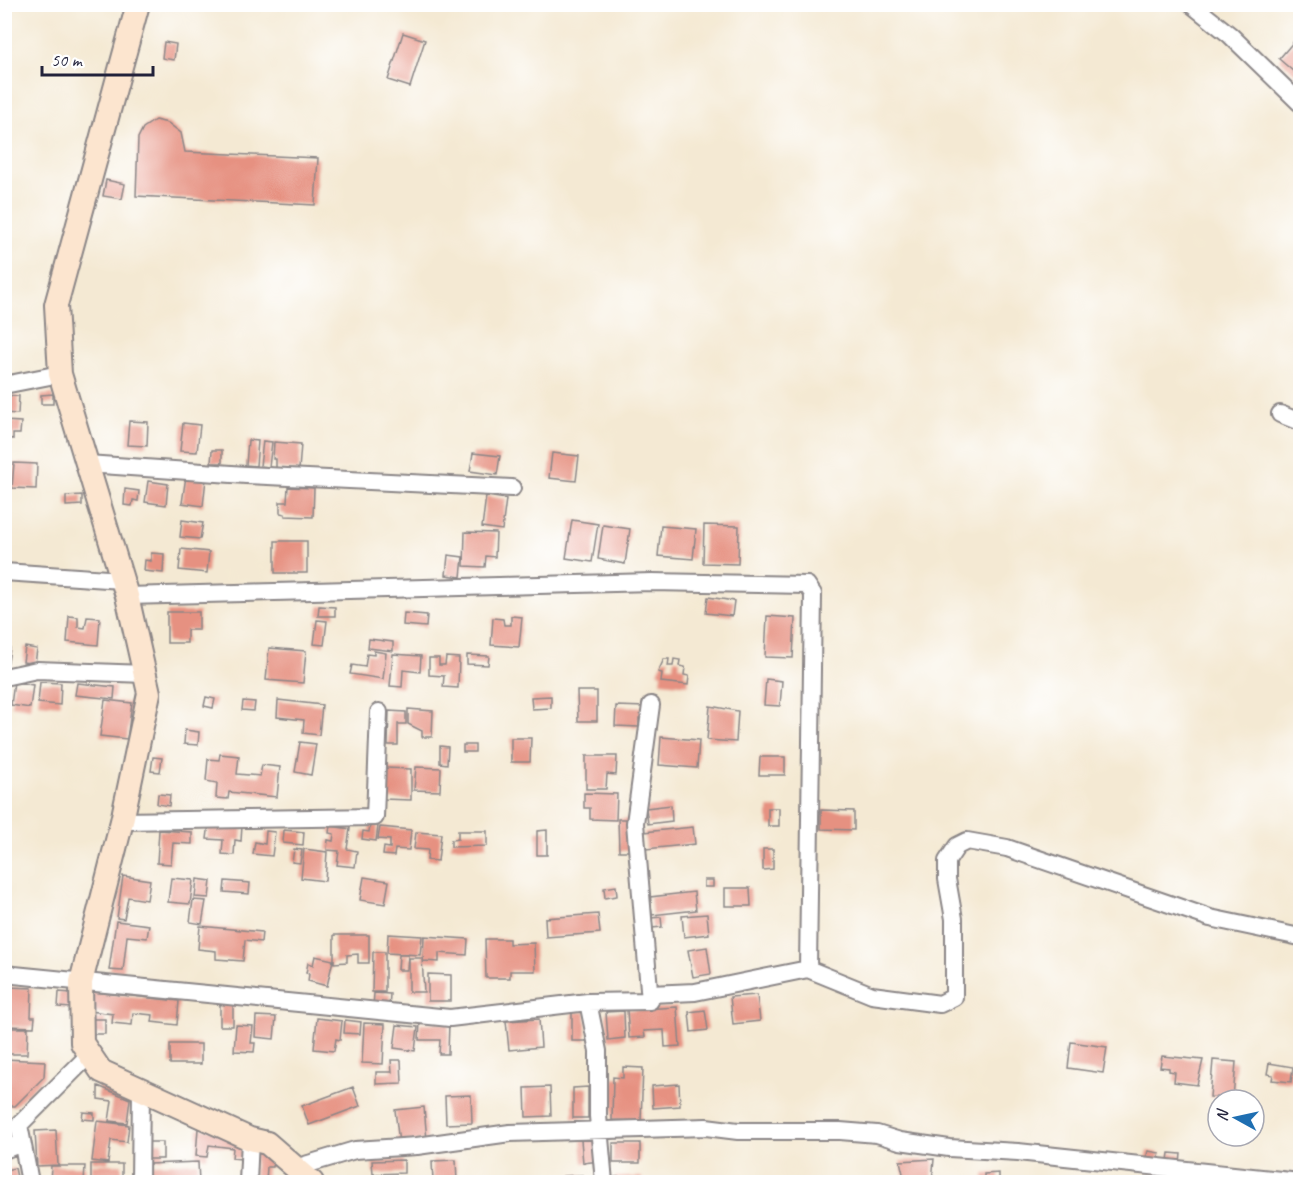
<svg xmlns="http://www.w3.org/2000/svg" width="1305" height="1187" viewBox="0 0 1305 1187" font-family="Caveat,sans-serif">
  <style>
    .building { fill: #e69181 }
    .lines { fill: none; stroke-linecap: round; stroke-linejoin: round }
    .street-casing { stroke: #8b8687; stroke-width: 20 }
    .secondary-casing { stroke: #8b8687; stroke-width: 26 }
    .street { stroke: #fff; stroke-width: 16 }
    .secondary { stroke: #fce5cf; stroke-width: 22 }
  </style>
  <rect width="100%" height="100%" fill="#fff"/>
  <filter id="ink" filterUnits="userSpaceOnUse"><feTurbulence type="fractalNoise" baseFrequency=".0167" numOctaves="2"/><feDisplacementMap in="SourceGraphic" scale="12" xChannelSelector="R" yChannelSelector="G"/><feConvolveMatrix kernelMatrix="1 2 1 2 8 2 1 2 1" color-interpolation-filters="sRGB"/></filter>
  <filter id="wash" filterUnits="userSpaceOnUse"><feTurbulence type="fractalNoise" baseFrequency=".008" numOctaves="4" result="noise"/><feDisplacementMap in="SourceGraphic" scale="24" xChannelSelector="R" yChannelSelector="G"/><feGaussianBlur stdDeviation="1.35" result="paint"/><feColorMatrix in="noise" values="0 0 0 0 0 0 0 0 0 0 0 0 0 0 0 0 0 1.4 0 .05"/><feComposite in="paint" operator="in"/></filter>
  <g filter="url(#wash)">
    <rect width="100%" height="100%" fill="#f4e9d3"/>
    <g id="blocks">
      <path class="building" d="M403 33 425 40 410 87 388 80Z
        M1295 40 1300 45V77L1279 59Z
        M164 42 176 44 174 60 162 58Z
        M155 120 168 123 181 133 185 152 318 158 315 205 136 196 138 138 143 128Z
        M106 180 125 184 122 199 103 196Z
        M53 394V404H41V395Z
        M4 395 19 396 18 414 4 413Z
        M4 421 21 422 20 434H13V439L8 438 7 451H4Z
        M129 421 148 422 147 446 127 445Z
        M183 423 200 425 197 452 180 451Z
        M248 440 258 441 256 466 246 465Z
        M263 441 272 442 269 467 260 466Z
        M274 442 301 444 299 470 276 468V459H273Z
        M212 450H222V463H211Z
        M473 453 500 456 497 475 470 471Z
        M552 453 579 456 576 481 549 478Z
        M14 463 37 464 36 489 12 488Z
        M186 476 206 479 203 506 182 503Z
        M148 481 168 484 166 505 145 502Z
        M288 487 314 488 313 517 285 516V514L280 513V502H287Z
        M125 489 139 491 138 501 133 500 132 506 124 505Z
        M82 495V505L66 506V496Z
        M486 496 506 499 502 530 482 527Z
        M182 520 203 523 200 539 180 537Z
        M572 520 598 524 592 562 566 558Z
        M603 525 630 529 625 564 598 559Z
        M704 525 739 526 738 564 703 563Z
        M661 526 696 529 693 559 658 556Z
        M465 532 496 533 495 557 486 556 485 567 464 566Z
        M275 541H307V573H275Z
        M181 549 209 552 207 573 179 570Z
        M151 553 164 554 163 573 144 571 145 560 151 561Z
        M448 555 463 557 461 577 446 575Z
        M708 597 734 601 732 616 706 613Z
        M319 606 335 607V616H318Z
        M167 612H199V630H187V643H167Z
        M404 613 427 615 426 627 403 625Z
        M69 616 78 617V627L85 628 87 617 100 618 98 645 67 642Z
        M511 616 522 617 519 647 491 645 493 618 503 619 504 625H511Z
        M767 616 795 618 793 658 765 657Z
        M317 620 327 621 324 645 314 644Z
        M369 639 393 642V651L368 648Z
        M25 647 37 649 35 664 23 662Z
        M4 648H10L8 662H4Z
        M269 648 306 651 303 683 266 680Z
        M374 651 386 653 383 679 350 674 352 665 365 667 367 654 374 655Z
        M393 654 421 656 420 672 403 670 402 687 390 686Z
        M467 655 489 656 488 665 467 664Z
        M446 657 459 658 458 688 443 687 444 676 429 675V658H439V665H445Z
        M664 659H669L668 666H673L674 659 680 660 679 666 685 667 684 675 689 676 688 685 661 682 662 673 658 672Z
        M766 679 782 681 780 706 764 705Z
        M14 682 33 685 30 708 11 705Z
        M40 682 61 683 60 705 38 703Z
        M77 683 115 687 114 699 75 695Z
        M577 691H597V721H578Z
        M551 696V708L532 709 531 697Z
        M206 697 215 699 213 708 204 706Z
        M105 700 132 703 127 739 100 736Z
        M278 700 322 705 319 735 303 733 304 720 277 717Z
        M243 701 255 702 254 711 242 710Z
        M616 706 646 707 645 718H639V727L615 726Z
        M710 706 738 711 736 742 707 740Z
        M408 709 433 711 432 737H422V731L408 724Z
        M389 711 406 712V724H398V745H388Z
        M185 730 199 732 198 745 184 744Z
        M661 737 699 740 697 768 659 765Z
        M511 738H531L530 762H511Z
        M300 742 316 744 311 775 295 772Z
        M463 745H475V752H463Z
        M440 746 448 747 447 764 440 763Z
        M220 754 239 756 237 774 260 776 262 765 280 767 277 797 229 792 228 799 216 798 217 783 206 781 208 759 219 760Z
        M586 756H617L616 775 607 774 606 789H586Z
        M153 757 162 758 160 772 151 771Z
        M760 757H785V775H759Z
        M416 767 441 768 440 791 414 790Z
        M384 768 411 769V800L383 799Z
        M584 793 617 794 616 820 590 819V808H584Z
        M158 794 170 795 169 806 157 804Z
        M671 805 672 821 648 824 646 808Z
        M768 808H779V826H768Z
        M821 810 854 811V830L821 829Z
        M618 819H630L631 851H619Z
        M209 823 242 826 241 841 235 840 234 855 222 854 223 840 207 839Z
        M370 825 378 826 376 841 362 839 363 831 369 832Z
        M330 826 350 829 347 849 357 851 355 867 337 865 339 851 327 850 328 840 333 841 334 834 329 833Z
        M380 827 411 830 409 850 395 849 394 856 383 855 384 847 390 848V840L378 839Z
        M693 827 695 844 646 849 644 832Z
        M159 830 192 832V844L173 843 171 864 157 863Z
        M284 830 304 832 303 845 283 843Z
        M547 830V855H537V831Z
        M266 831 275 832 272 856 253 854 255 842 265 844Z
        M458 831H487V846L451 847V840L458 839Z
        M416 832 441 834 438 861 427 860 428 850 414 849Z
        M294 849 302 850 300 863 292 862Z
        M304 849 327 852 325 881 301 878Z
        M763 849H773V869L763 870Z
        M123 876 150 880 147 900 128 897 124 919 117 918Z
        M364 877 389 881 385 904 360 900Z
        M171 878 193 880 190 904 168 902Z
        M197 879 211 881 209 898 195 897Z
        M704 880H713V887H704Z
        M225 881 250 883 249 894 224 892Z
        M616 886 617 896 605 898 604 888Z
        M725 888H750L751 906H725Z
        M694 892 696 910 652 915 650 897Z
        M193 900 206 901 202 924 190 922Z
        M598 914 600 933 546 937 545 918Z
        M707 914 709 934 684 937 682 916Z
        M661 917 662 927 652 928 651 918Z
        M116 921 149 925 147 938 127 936 123 971 109 970Z
        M200 926 262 932 261 942 245 940 243 961 216 959V951L198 949Z
        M388 934 422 936 420 955 387 953Z
        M334 935H369V963H358V954L347 955V962L334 963Z
        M424 936 468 939 467 955 439 953V962L423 961Z
        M485 939H509V944L534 943 535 971H510V978H486Z
        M707 947 711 974 693 977 688 950Z
        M373 952H385V992H372Z
        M399 955H408L407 970H398Z
        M315 956 333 960 327 986 308 981 309 974 306 973 308 963 313 965Z
        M409 958H422L424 992H409Z
        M428 974 451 975V1001H428Z
        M8 987 32 988 31 1017H35L34 1027 7 1026Z
        M59 992 72 993 71 1008 58 1007Z
        M92 992 179 1001 177 1025 152 1022 153 1015 133 1013 132 1025 112 1023 113 1014 90 1011Z
        M374 993 390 994 389 1009 373 1008Z
        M757 995 760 1021 733 1024 730 997Z
        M220 1004H233V1026H220Z
        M677 1007 680 1046 665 1047 664 1030 644 1031 645 1037 629 1038 627 1010Z
        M705 1010 708 1030 691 1032 689 1012Z
        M624 1011 625 1038 608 1040 606 1012Z
        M572 1012H586V1041H572Z
        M256 1016 276 1017 274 1039 255 1037Z
        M317 1018 342 1021 340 1040 336 1039 334 1051 314 1049Z
        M92 1019H105V1034H92Z
        M539 1019 541 1047 509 1050 506 1021Z
        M345 1020 361 1022 360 1034 344 1033Z
        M364 1023 385 1024 383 1064 362 1063Z
        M420 1023H449L448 1054H439L440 1040H419Z
        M236 1025 253 1026 251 1043H255L254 1052 234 1051Z
        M397 1025 418 1027 415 1051 394 1048Z
        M9 1028H28L27 1054H9Z
        M1071 1042 1107 1047 1103 1073 1068 1068Z
        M170 1044H201V1064H170Z
        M1162 1056 1203 1060 1197 1085 1174 1082 1175 1072 1169 1071V1068L1160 1067Z
        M4 1059 45 1061 44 1077 15 1106H4Z
        M391 1060H401L402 1083 376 1084V1072H392Z
        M1213 1060 1236 1062 1233 1098 1210 1097Z
        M1269 1063 1293 1067 1291 1082 1272 1080 1273 1075 1267 1074Z
        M623 1067 643 1068 641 1121 612 1120 613 1077 623 1078Z
        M679 1084 680 1106 653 1108 652 1086Z
        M98 1086 130 1099 127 1123 109 1121 112 1101 98 1099Z
        M353 1087 360 1106 309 1125 302 1106Z
        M550 1087 551 1116 526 1117 525 1088Z
        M588 1087V1118H573V1088Z
        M471 1095 472 1123 446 1124 445 1096Z
        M424 1107 427 1140 399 1143 395 1110Z
        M83 1112 94 1113V1120L82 1119Z
        M97 1121 129 1125 127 1142 111 1140 108 1163 92 1161Z
        M198 1128 219 1130 243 1141 241 1159 232 1158 233 1148 209 1145 207 1157 196 1156Z
        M56 1130 58 1165 37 1166 35 1131Z
        M598 1139 600 1161 583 1163 581 1140Z
        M148 1142H163V1159H148Z
        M613 1143H640V1163H613Z
        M255 1148 274 1158 273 1167H267L266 1182H254Z
        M1148 1151 1160 1153 1158 1161 1146 1159Z
        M1169 1153 1181 1154 1180 1163 1168 1161Z
        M934 1159 932 1182H905L900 1161Z
        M404 1160V1173L373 1174 372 1161Z
        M456 1160 457 1182H433L432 1161Z
        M198 1162 199 1182H162V1178H149L148 1164Z
        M91 1164H122V1182H91Z
        M51 1166H85L84 1182H50Z
        M15 1168 18 1182H5V1170Z
        M999 1173V1182H984V1174Z
        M583 1175V1182H563V1176Z
        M615 1177H642V1182H615Z"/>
    </g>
  </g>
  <g filter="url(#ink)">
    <use href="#blocks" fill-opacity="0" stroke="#8b8687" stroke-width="1.5"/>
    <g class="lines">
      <defs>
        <path id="street" d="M1191 4 1230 35 1300 103
          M4 385 60 374
          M1280 414 1300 422
          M87 464 246 475 512 488
          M4 572 122 580
          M127 596 652 582 807 585 813 594 808 969
          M4 677 37 670 145 674
          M122 821 375 817 379 712
          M4 974 450 1018 588 1002 650 1001 635 823 651 705
          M650 994 695 992 808 969 872 995 940 1004 954 997V919L947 879V861L957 846 967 841 1007 848 1210 918 1300 937
          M588 1002 598 1051V1116L604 1182
          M4 1150 22 1143
          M295 1168 355 1150 417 1146 510 1133 706 1127 738 1131H840L877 1134 900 1141 949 1148 1018 1152 1300 1182
          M30 1182 19 1125 90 1054
          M140 1182 141 1088
          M248 1182 250 1139"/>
        <path id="secondary" d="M138 4 56 305 60 374 127 596 149 693 122 821 81 982 82 1043 101 1071 250 1139 267 1143 312 1182"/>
      </defs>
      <use href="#street" class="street-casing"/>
      <use href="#secondary" class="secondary-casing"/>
      <use href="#street" class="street"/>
      <use href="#secondary" class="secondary"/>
    </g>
  </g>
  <rect width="1305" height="1187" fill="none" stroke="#fff" stroke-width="24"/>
  <g transform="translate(1236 1118) rotate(278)"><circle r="28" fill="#ffffff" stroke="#a7a7b1" stroke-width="1.5"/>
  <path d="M0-4.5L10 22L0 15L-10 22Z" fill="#1f6fb2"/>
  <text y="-9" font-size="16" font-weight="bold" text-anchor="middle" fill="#22223b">N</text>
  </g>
  <path d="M42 66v9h111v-9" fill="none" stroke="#22223b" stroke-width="3"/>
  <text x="51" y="66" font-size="18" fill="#22223b" stroke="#ffffff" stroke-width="4.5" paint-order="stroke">50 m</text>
</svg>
